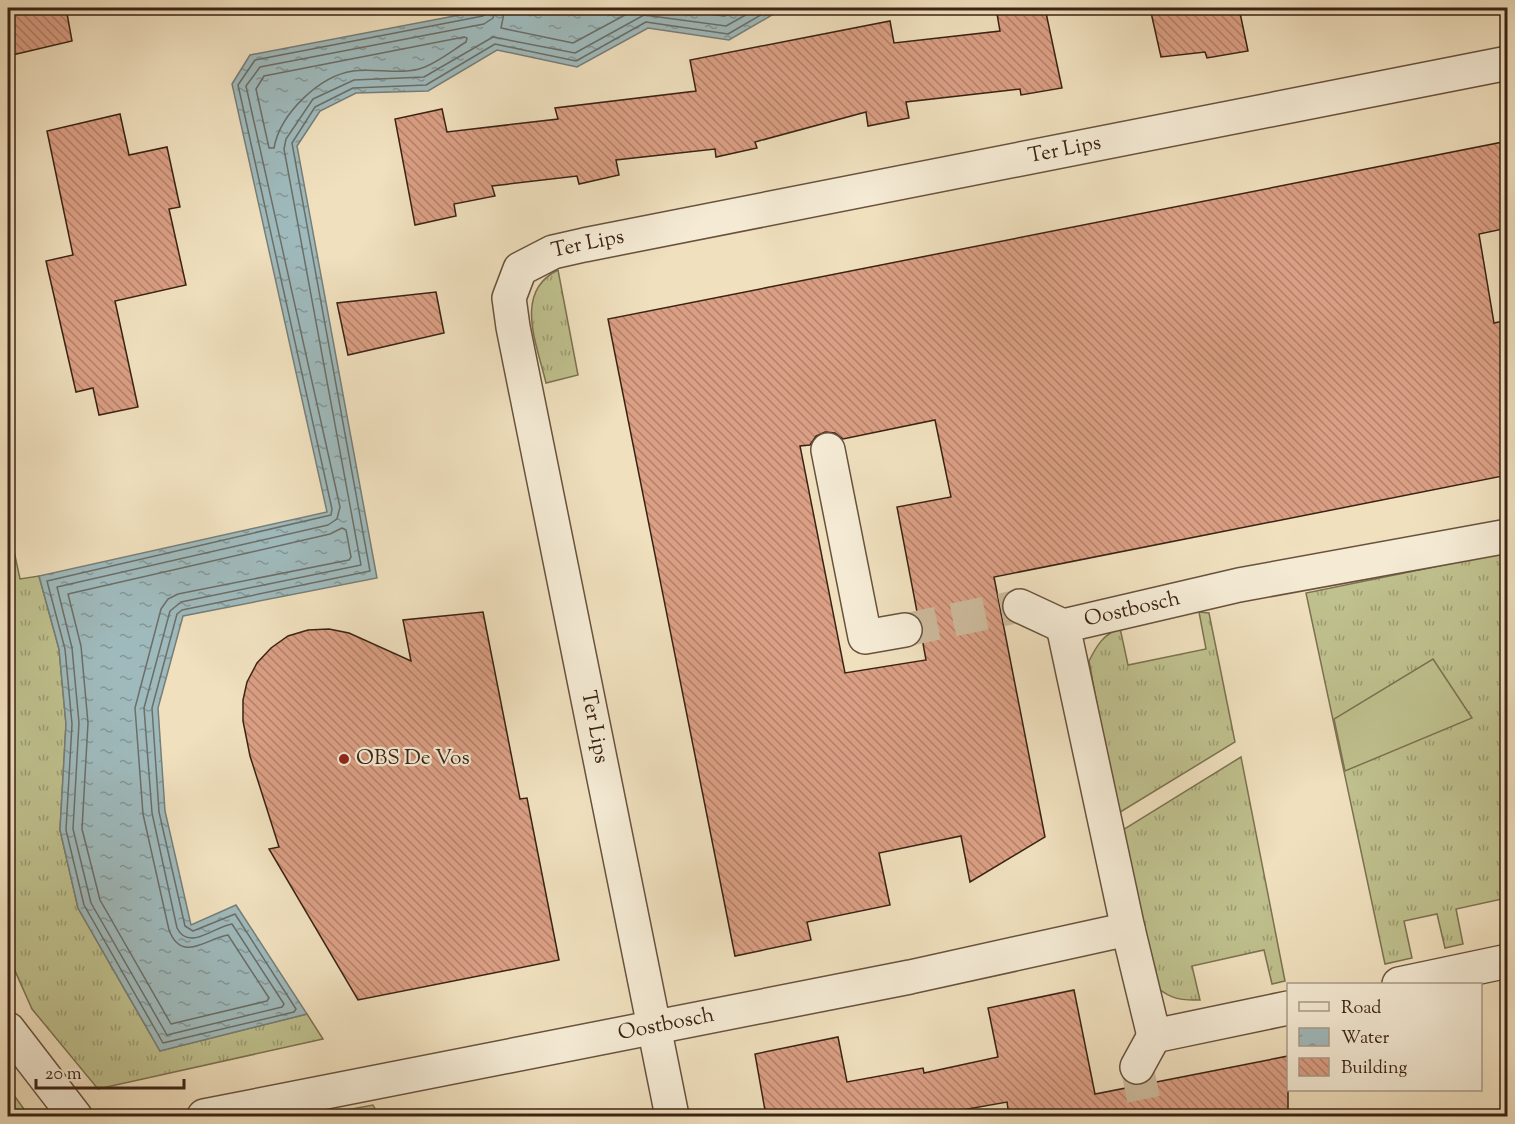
<svg xmlns="http://www.w3.org/2000/svg" width="1515" height="1124" viewBox="0 0 1515 1124" font-family="'Sorts Mill Goudy',serif">
  <style>
    .grass { fill: url(#grass-tufts); stroke: #7c7251; stroke-width: 1.5 }
    .garden { fill: #bfc18e; stroke: #7c7251; stroke-width: 1.5 }
    .water { fill: url(#water-ripples); stroke: #777e79; stroke-width: 1.5 }
    .lines { fill: none; stroke-linecap: round; stroke-linejoin: round }
    .shore { stroke: #6c6e68; stroke-width: 1.5 }
    .building { fill: url(#building-back-hatch); stroke: #3a2314; stroke-width: 1.5; fill-rule: evenodd }
    .minor-tunnel { stroke: #ccba9c; stroke-width: 33; stroke-dasharray: 33 16; stroke-linecap: butt }
    .minor-casing { stroke: #68523e; stroke-width: 36 }
    .minor { stroke: #f5ebd5; stroke-width: 33 }
    .poi-dot { fill: #8f2418; stroke: #f5ebd5; stroke-width: 2 }
    .labels { text-anchor: middle; dominant-baseline: central; stroke-width: 4.5; stroke-linejoin: round; paint-order: stroke }
    .street-label { font-size: 21px; fill: #3a2314; stroke: #f5ebd5 }
    .poi-label { font-size: 21px; fill: #3a2314; stroke: #f5ebd5; text-anchor: start }
  </style>
  <defs>
    <pattern id="grass-tufts" width="24" height="20" patternUnits="userSpaceOnUse" patternTransform="scale(1.5)"><rect width="24" height="20" fill="#bfc18e"/><path d="M3 7l-1-3M5 7V3M7 7l1-3M15 17l-1-3M17 17v-4M19 17l1-3" fill="none" stroke="#9c9c73"/></pattern>
    <pattern id="water-ripples" width="26" height="14" patternUnits="userSpaceOnUse" patternTransform="scale(1.5)"><rect width="26" height="14" fill="#9fbabc"/><path d="M2 4q2-2 4 0t4 0M15 11q2-2 4 0t4 0" fill="none" stroke="#839798"/></pattern>
    <pattern id="building-back-hatch" width="6" height="6" patternUnits="userSpaceOnUse" patternTransform="scale(1.5)"><rect width="6" height="6" fill="#db9f84"/><path d="M-1 5l2 2M0 0l6 6M5-1l2 2" fill="none" stroke="#b3816b"/></pattern>
  </defs>
  <rect width="100%" height="100%" fill="#f0e0be"/>
  <filter id="stains"><feTurbulence type="fractalNoise" baseFrequency=".00333" numOctaves="4"/><feColorMatrix values="0 0 0 0 .2 0 0 0 0 .09 0 0 0 0 .02 0 0 0 .5 -.17"/></filter>
  <radialGradient id="worn" r=".72"><stop offset=".6" stop-color="#630" stop-opacity="0"/><stop offset="1" stop-color="#630" stop-opacity=".3"/></radialGradient>
  <path class="grass" d="M558 270 578 375 546 383C537 344 513 292 558 270Z
    M8 523 20 579 39 576 59 649 66 724 60 830 78 908 160 1051 307 1014 323 1039 98 1089 32 1009 8 955Z
    M1507 552V898L1456 909 1463 944 1445 948 1437 914 1404 921 1412 958 1385 964 1306 593Z
    M1199 612 1209 613 1235 742 1117 814 1089 661C1097 645 1103 635 1120 628L1128 665 1206 649Z
    M1241 757 1285 981 1272 984 1264 950 1192 966 1200 1000C1177 1001 1166 997 1150 981L1121 831Z
    M8 1087 29 1116H8Z
    M373 1105 379 1116H314Z"/>
  <path class="garden" d="M1433 659 1472 718 1345 771 1334 719Z"/>
  <path class="water" d="M496 8H784L729 40 648 28 577 67 497 50 428 91 356 93 320 111 297 146 377 578 183 616 158 708 165 811 191 925 236 905 307 1014 160 1051 78 908 60 830 66 724 59 649 39 576 327 512 232 84 250 55Z"/>
  <g class="lines">
    <path class="shore" d="M488 8 487 13 483 16 255 60 238 85 332 509 331 515 47 581 65 649 72 724 66 830 84 905 163 1043 294 1012 296 1009 235 914 193 931 185 926 159 812 152 708 177 614 182 610 370 571 292 143 315 107 353 88 426 85 495 44 576 61 646 22 728 34 773 8
      M496 8 493 18 484 24 260 67 246 86 340 507 337 519 328 525 57 587 72 648 79 723 73 829 91 903 167 1035 282 1007 284 1004 232 924C215 926 189 952 177 928L152 813 144 708 170 611 181 602 361 565 284 149 286 139 313 99 354 80 424 77 493 37 575 53 644 15 726 26 758 8
      M505 8 501 28 573 43 638 8
      M664 8 724 16 740 8
      M464 37 467 38 466 42C453 50 437 63 422 68 404 75 373 68 353 71 319 76 280 114 274 148H269L256 89 264 76Z
      M342 528 346 530 351 557 349 560 178 594 168 599 161 609 135 708 143 814 169 930C182 964 207 938 228 935L269 998 267 1001 171 1024 100 900 82 829 88 723 81 646 68 594 330 534Z"/>
  </g>
  <path class="building" d="M8 8H66L72 41 8 56Z
    M996 8H1045L1062 88 1021 95 1020 89 906 102 909 118 868 126 866 112 755 142 757 148 716 157 715 149 616 160 619 175 579 184 577 176 492 186 495 196 454 204 456 216 415 225 395 119 442 109 447 132 558 119 555 108 696 91 690 60 890 21 894 43 1000 31Z
    M1150 8H1239L1248 51 1207 58 1205 52 1161 57Z
    M120 114 129 155 167 147 180 207 169 209 186 285 115 301 138 407 99 415 93 388 76 392 46 261 73 255 47 131Z
    M1508 141V228L1479 234 1494 323 1508 320V475L994 577 1045 837 970 882 961 836 879 853 890 905 807 922 811 940 735 956 608 319ZM935 420 951 497 897 507 918 617 923 626 922 638 926 660 845 673 800 446 810 445 816 436 825 432 835 433 843 439Z
    M436 292 444 333 348 355 337 303Z
    M483 612 520 799 527 798 559 960 358 1000 269 849 279 847 250 756 243 721V700L247 682 257 663 271 648 288 636 308 630 329 629 349 633 411 661 403 620Z
    M1074 990 1095 1094 1288 1056V1116H1009L1007 1102 928 1116H766L755 1054 838 1037 847 1082 923 1068 924 1073 998 1057 988 1008Z"/>
  <g class="lines">
    <path class="minor-tunnel" d="M905 630 1020 606
      M1137 1067 1147 1116"/>
    <defs>
      <g id="minor">
        <path d="M828 450 865 637 905 630"/>
        <path d="M1020 606 1063 626"/>
        <path id="s1" d="M1128 929 1063 626 1239 585 1508 536"/>
        <path d="M1399 984 1508 961"/>
        <path d="M8 1029 75 1116"/>
        <path d="M1137 1067 1154 1036"/>
        <path id="s2" d="M204 1116 910 977 1128 929 1154 1036 1288 1008"/>
        <path id="s3" d="M672 1116 513 327 509 298 520 269 553 252 584 245 1508 63"/>
      </g>
    </defs>
    <use href="#minor" class="minor-casing"/>
    <use href="#minor" class="minor"/>
  </g>
  <circle class="poi-dot" cx="344" cy="759" r="6"/>
  <g class="labels">
    <g class="street-label">
      <text stroke="none"><textPath href="#s3" startOffset="1424">Ter Lips</textPath></text>
      <text stroke="none"><textPath href="#s3" startOffset="938">Ter Lips</textPath></text>
      <text stroke="none"><textPath href="#s1" startOffset="381">Oostbosch</textPath></text>
      <text transform="translate(594 727) rotate(79)">Ter Lips</text>
      <text stroke="none"><textPath href="#s2" startOffset="471">Oostbosch</textPath></text>
    </g>
    <g class="poi-label">
      <text x="356" y="759">OBS De Vos</text>
    </g>
  </g>
  <rect width="1515" height="1124" fill="none" stroke="#f0e0be" stroke-width="30"/>
  <rect x="9" y="9" width="1497" height="1106" fill="none" stroke="#3a2314" stroke-width="3"/>
  <rect x="15" y="15" width="1485" height="1094" fill="none" stroke="#3a2314" stroke-width="1.5"/>
  <rect x="1287" y="983" width="195" height="108" fill="#f5ebd5" stroke="#aa9b88" stroke-width="1.5"/>
  <rect x="1299" y="1002" width="30" height="9" fill="#f5ebd5" stroke="#aa9b88" stroke-width="1.5"/>
  <text x="1341" y="1013" font-size="18" fill="#3a2314">Road</text>
  <rect x="1299" y="1028" width="30" height="18" fill="url(#water-ripples)" stroke="#aa9b88" stroke-width="1.5"/>
  <text x="1341" y="1043" font-size="18" fill="#3a2314">Water</text>
  <rect x="1299" y="1058" width="30" height="18" fill="url(#building-back-hatch)" stroke="#aa9b88" stroke-width="1.5"/>
  <text x="1341" y="1073" font-size="18" fill="#3a2314">Building</text>
  <path d="M36 1079v9h148v-9" fill="none" stroke="#3a2314" stroke-width="3"/>
  <text x="45" y="1079" font-size="18" fill="#3a2314" stroke="#f5ebd5" stroke-width="4.5" paint-order="stroke">20 m</text>
  <rect width="100%" height="100%" filter="url(#stains)"/>
  <rect width="100%" height="100%" fill="url(#worn)"/>
</svg>
